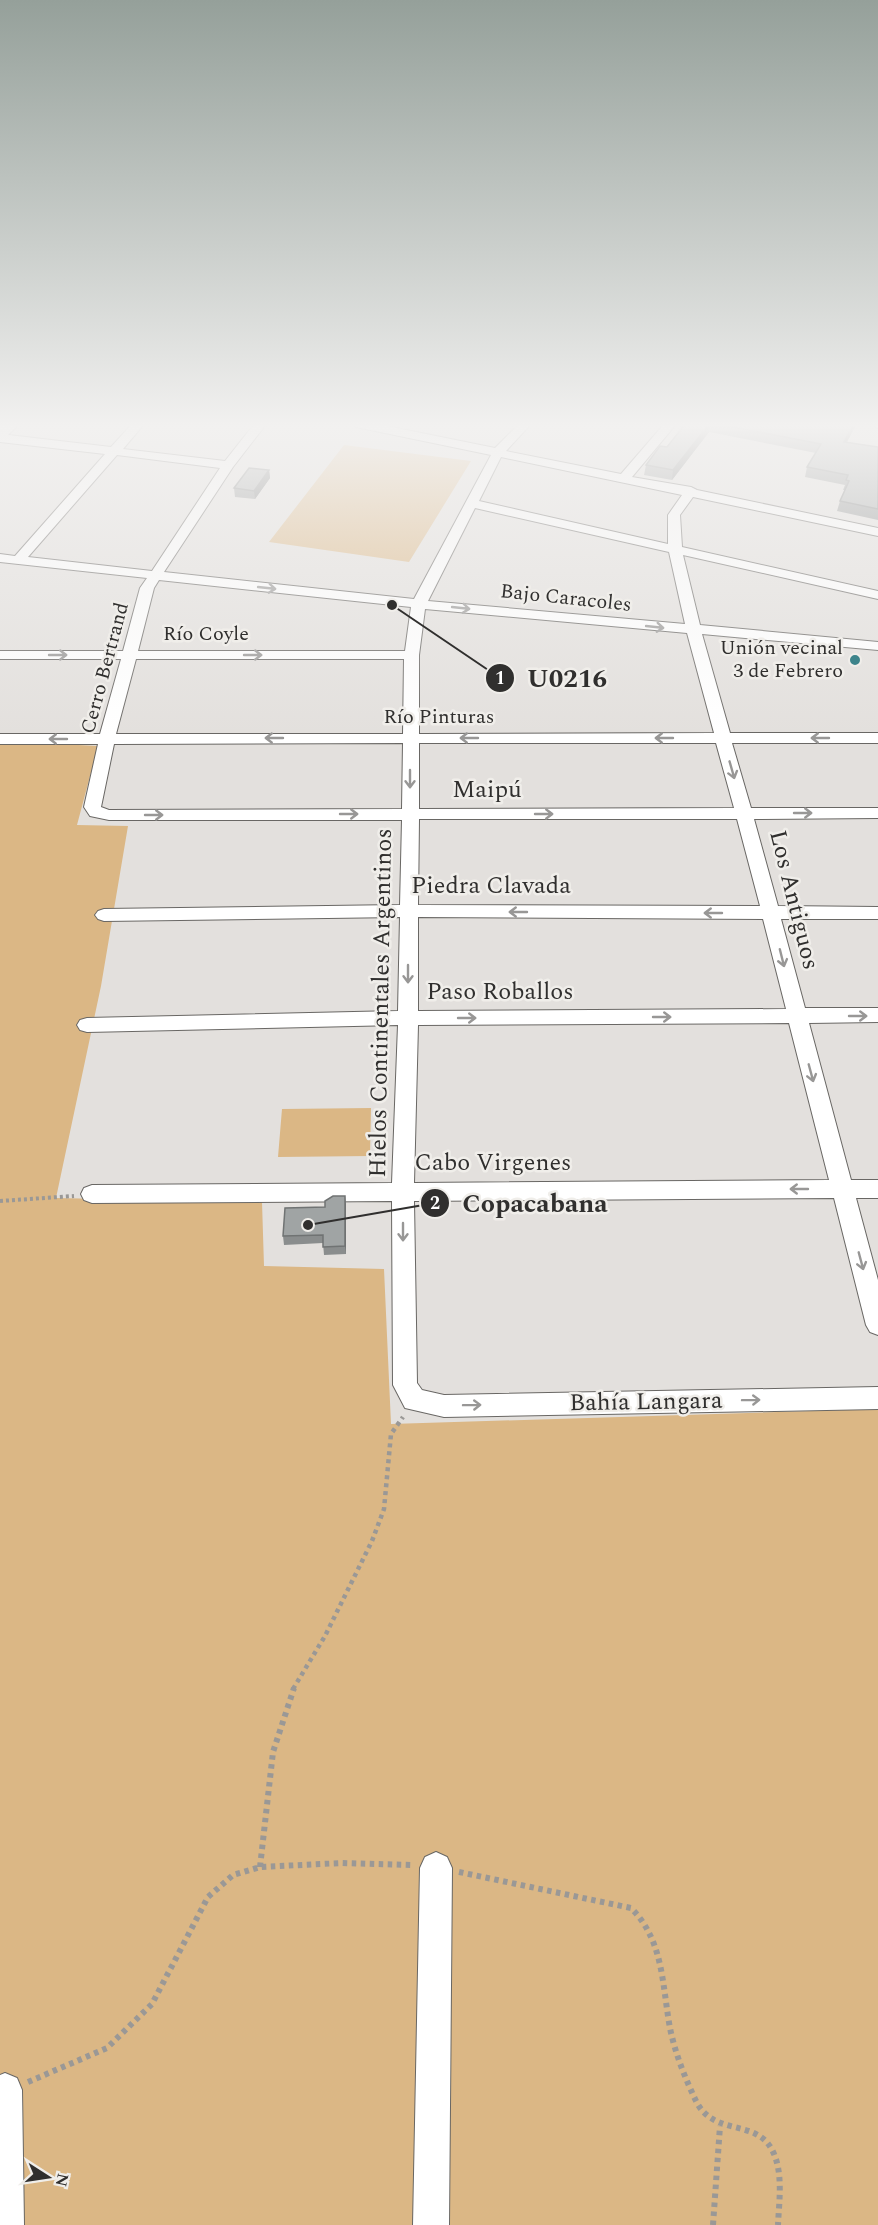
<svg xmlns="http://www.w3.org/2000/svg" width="878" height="2225" viewBox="0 0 878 2225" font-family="Spectral,serif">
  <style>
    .green { fill: #dbb785 }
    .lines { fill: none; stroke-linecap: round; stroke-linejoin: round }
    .minor-casing { stroke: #696764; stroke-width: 2 }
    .tertiary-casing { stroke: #696764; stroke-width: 2 }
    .path-far2 { stroke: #9a9896; stroke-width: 4; stroke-dasharray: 3 3; stroke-linecap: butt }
    .path-far1 { stroke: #9a9896; stroke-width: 4.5; stroke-dasharray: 4 4; stroke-linecap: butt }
    .path { stroke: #9a9896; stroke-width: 6; stroke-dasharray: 4.5 4.5; stroke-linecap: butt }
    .minor { fill: #fff; fill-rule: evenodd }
    .tertiary { fill: #fff; fill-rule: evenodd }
    .wall { fill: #8a8d8d }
    .shaded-wall { fill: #707373 }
    .building { fill: #a0a4a4; stroke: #707373; stroke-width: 1.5 }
    .oneway { stroke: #989796 }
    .poi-dot { fill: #3d848b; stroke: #f0eeea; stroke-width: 2 }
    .labels { text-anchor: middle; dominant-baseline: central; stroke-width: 5; stroke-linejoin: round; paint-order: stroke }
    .far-street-label { font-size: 20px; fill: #302f2e; stroke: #f0eeea }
    .far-poi-label { font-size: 20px; fill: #302f2e; stroke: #f0eeea; text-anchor: end }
    .street-label { font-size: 24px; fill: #302f2e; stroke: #f0eeea }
    .leader { fill: none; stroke: #302f2e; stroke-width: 2 }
    .callout-dot { fill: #302f2e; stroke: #f0eeea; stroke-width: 2 }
    .mark-label { font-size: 18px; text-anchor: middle; font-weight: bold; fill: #fff }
    .callout-label { font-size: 26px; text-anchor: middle; font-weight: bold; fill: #302f2e; stroke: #f0eeea; stroke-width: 5; stroke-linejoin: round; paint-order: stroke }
  </style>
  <rect width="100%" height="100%" fill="#e3e0dd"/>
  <path class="green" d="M344 445 471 461 409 562 269 542Z
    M0 741 98 746 77 825 128 826 101 986 56 1198 262 1202 264 1266 384 1269 391 1424 878 1409V2225H0Z
    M371 1108 370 1156 278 1157 282 1109Z"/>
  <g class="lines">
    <defs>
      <path id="minor" d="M133 423H145L123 449 225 461 255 423H267L233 467 164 572 414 599 491 455 356 427 350 423H372L495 448 520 423H532L506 451 621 474 665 423H677L632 477 691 487 697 490 878 528V536L693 497 680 515 682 547 878 591V599L683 555 700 625 878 642V650L702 634 730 733H878V743H732L751 808H878V818L754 819 778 906 878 907V919H781L805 1008H878V1022L809 1023 851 1180H878V1198H856L878 1280V1335L870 1332 866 1325 834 1198 414 1201 417 1383 422 1390 444 1395 878 1387V1409L444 1417 405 1408 393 1385 392 1201 92 1203 84 1200 81 1194 84 1188 92 1185 392 1183 398 1025 87 1032 80 1030 77 1025 80 1020 87 1018 398 1011 400 917 104 921 98 919 95 915 98 911 104 909 400 905 402 820H109L90 816 84 807 98 744H0V734H100L121 659H0V651H123L140 588 147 578 0 562V554L15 556 105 454 0 442V434L111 447ZM117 455 220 468 152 571 28 557ZM501 457 682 495 668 515V544L479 501ZM475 508 669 552 685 624 428 601ZM159 580 411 607 405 651H138L154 588ZM425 609 687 633 714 733 419 734V655ZM136 659H404L403 734H116ZM403 743 402 809 109 810 101 807 114 744ZM419 743H716L734 808 419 809ZM419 819H737L760 906 418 905ZM418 917 763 919 786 1009 418 1011ZM789 1023 829 1180 414 1183 418 1025Z
        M869 423H878V428Z
        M436 1852 447 1857 452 1868 449 2225H413L420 1868 425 1857Z
        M5 2073 17 2078 22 2090 24 2225H0V2075Z"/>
      <path id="tertiary" d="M4 423H20L5 438 0 440V426Z"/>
    </defs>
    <use href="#minor" class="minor-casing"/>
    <use href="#tertiary" class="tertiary-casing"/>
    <path class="path-far2" d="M0 1201 74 1196"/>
    <path class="path-far1" d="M293 1689 325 1636 372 1541 384 1509 391 1434 403 1417"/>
    <path class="path" d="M260 1867 273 1752 294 1688
      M459 1872 631 1908C664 1941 662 1985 670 2028 675 2053 685 2078 696 2101 713 2136 754 2119 771 2148 784 2170 779 2201 778 2225
      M28 2082 107 2048 152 2004 208 1897 233 1875 260 1867 342 1863 413 1865
      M713 2225 720 2126"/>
    <use href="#minor" class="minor"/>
    <use href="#tertiary" class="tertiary"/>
  </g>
  <path class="wall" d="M686 423H857L847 442 878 447V520L837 511 840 501 845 490H843L845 485 805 477 807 467 816 453 709 432 672 480 644 475 646 465 667 447Z
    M269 470 270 478 255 499 235 497 234 488Z
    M345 1196 346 1254 324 1255 323 1243 284 1245 283 1236 325 1207Z"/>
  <path class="shaded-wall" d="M710 423 709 432 672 480 673 470Z
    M854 423H857L842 451 844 442Z
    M269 470 270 478 255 499 254 491Z
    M345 1196 346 1204V1254L345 1246Z"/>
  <path class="building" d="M686 423H710L673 470 646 465 660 446 667 447Z
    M712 423H854L844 442 878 447V509L840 501 849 481 846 480 848 475 807 467 821 444Z
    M249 468 269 470 254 491 234 488Z
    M333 1196H345V1246L323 1247V1235L283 1236 285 1208 325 1207V1201Z"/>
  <defs><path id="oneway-shaft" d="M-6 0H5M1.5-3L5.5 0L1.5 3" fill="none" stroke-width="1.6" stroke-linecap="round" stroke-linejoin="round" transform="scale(1.5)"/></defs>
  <g class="oneway">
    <use href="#oneway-shaft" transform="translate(267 588) rotate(6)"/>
    <use href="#oneway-shaft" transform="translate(461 608) rotate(6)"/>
    <use href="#oneway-shaft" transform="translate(655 627) rotate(6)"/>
    <use href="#oneway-shaft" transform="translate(58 655)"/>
    <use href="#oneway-shaft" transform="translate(253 655)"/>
    <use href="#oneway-shaft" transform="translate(274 738) rotate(180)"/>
    <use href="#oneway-shaft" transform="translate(469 738) rotate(180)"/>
    <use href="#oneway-shaft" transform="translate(664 738) rotate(180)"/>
    <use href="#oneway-shaft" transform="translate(820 738) rotate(-180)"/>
    <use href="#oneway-shaft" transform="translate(58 739) rotate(180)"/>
    <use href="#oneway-shaft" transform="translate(732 770) rotate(74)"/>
    <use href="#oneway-shaft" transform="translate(410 779) rotate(90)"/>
    <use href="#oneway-shaft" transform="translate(803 813)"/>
    <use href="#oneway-shaft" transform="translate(349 814)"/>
    <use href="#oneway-shaft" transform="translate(544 814)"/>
    <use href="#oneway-shaft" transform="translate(154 815)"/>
    <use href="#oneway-shaft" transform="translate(518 912) rotate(-180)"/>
    <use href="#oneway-shaft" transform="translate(713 913) rotate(-180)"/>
    <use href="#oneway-shaft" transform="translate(782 958) rotate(76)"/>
    <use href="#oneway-shaft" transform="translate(408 974) rotate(90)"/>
    <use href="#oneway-shaft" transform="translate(858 1016)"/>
    <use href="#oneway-shaft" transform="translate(662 1017)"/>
    <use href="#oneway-shaft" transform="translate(467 1018)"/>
    <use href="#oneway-shaft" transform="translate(811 1073) rotate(75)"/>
    <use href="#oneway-shaft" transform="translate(799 1189) rotate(180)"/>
    <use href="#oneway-shaft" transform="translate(403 1232) rotate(90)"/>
    <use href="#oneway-shaft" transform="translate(861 1261) rotate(75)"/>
    <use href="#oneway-shaft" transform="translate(751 1400) rotate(-1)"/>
    <use href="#oneway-shaft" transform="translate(472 1405) rotate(-1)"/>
  </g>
  <linearGradient id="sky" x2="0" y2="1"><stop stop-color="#95a09a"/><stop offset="0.58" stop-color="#f2f1f0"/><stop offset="1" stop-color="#f2f1f0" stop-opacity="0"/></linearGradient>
  <rect width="878" height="734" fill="url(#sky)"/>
  <circle class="poi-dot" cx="855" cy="660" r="6"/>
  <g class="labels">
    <g class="far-street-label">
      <text transform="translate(566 598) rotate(6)">Bajo Caracoles</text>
      <text x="206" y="634">Río Coyle</text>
      <text transform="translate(105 668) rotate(-75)">Cerro Bertrand</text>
      <text x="439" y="717">Río Pinturas</text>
    </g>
    <g class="far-poi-label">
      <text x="843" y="648">Unión vecinal<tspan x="843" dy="23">3 de Febrero</tspan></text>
    </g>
    <g class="street-label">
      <text x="487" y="790">Maipú</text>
      <text x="491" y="886">Piedra Clavada</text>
      <text transform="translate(794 900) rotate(76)">Los Antiguos</text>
      <text x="500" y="992">Paso Roballos</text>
      <text transform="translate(381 1003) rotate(-89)">Hielos Continentales Argentinos</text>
      <text x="493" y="1163">Cabo Virgenes</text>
      <text transform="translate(646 1402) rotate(-1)">Bahía Langara</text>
    </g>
  </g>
  <path class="leader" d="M392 605L500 678M308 1225L435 1203"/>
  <g class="callout-dot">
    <circle cx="392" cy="605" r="6"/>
    <circle cx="308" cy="1225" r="6"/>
    <circle cx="500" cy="678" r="15"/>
    <circle cx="435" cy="1203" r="15"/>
  </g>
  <g class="mark-label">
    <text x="500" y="684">1</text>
    <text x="435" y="1209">2</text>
  </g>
  <g class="callout-label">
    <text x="567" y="687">U0216</text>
    <text x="535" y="1212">Copacabana</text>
  </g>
  <g transform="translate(48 2177) rotate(102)" stroke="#f0eeea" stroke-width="4.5" paint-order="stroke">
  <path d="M0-4.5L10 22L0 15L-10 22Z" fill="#302f2e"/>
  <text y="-9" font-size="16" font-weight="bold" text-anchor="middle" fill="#302f2e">N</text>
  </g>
</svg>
